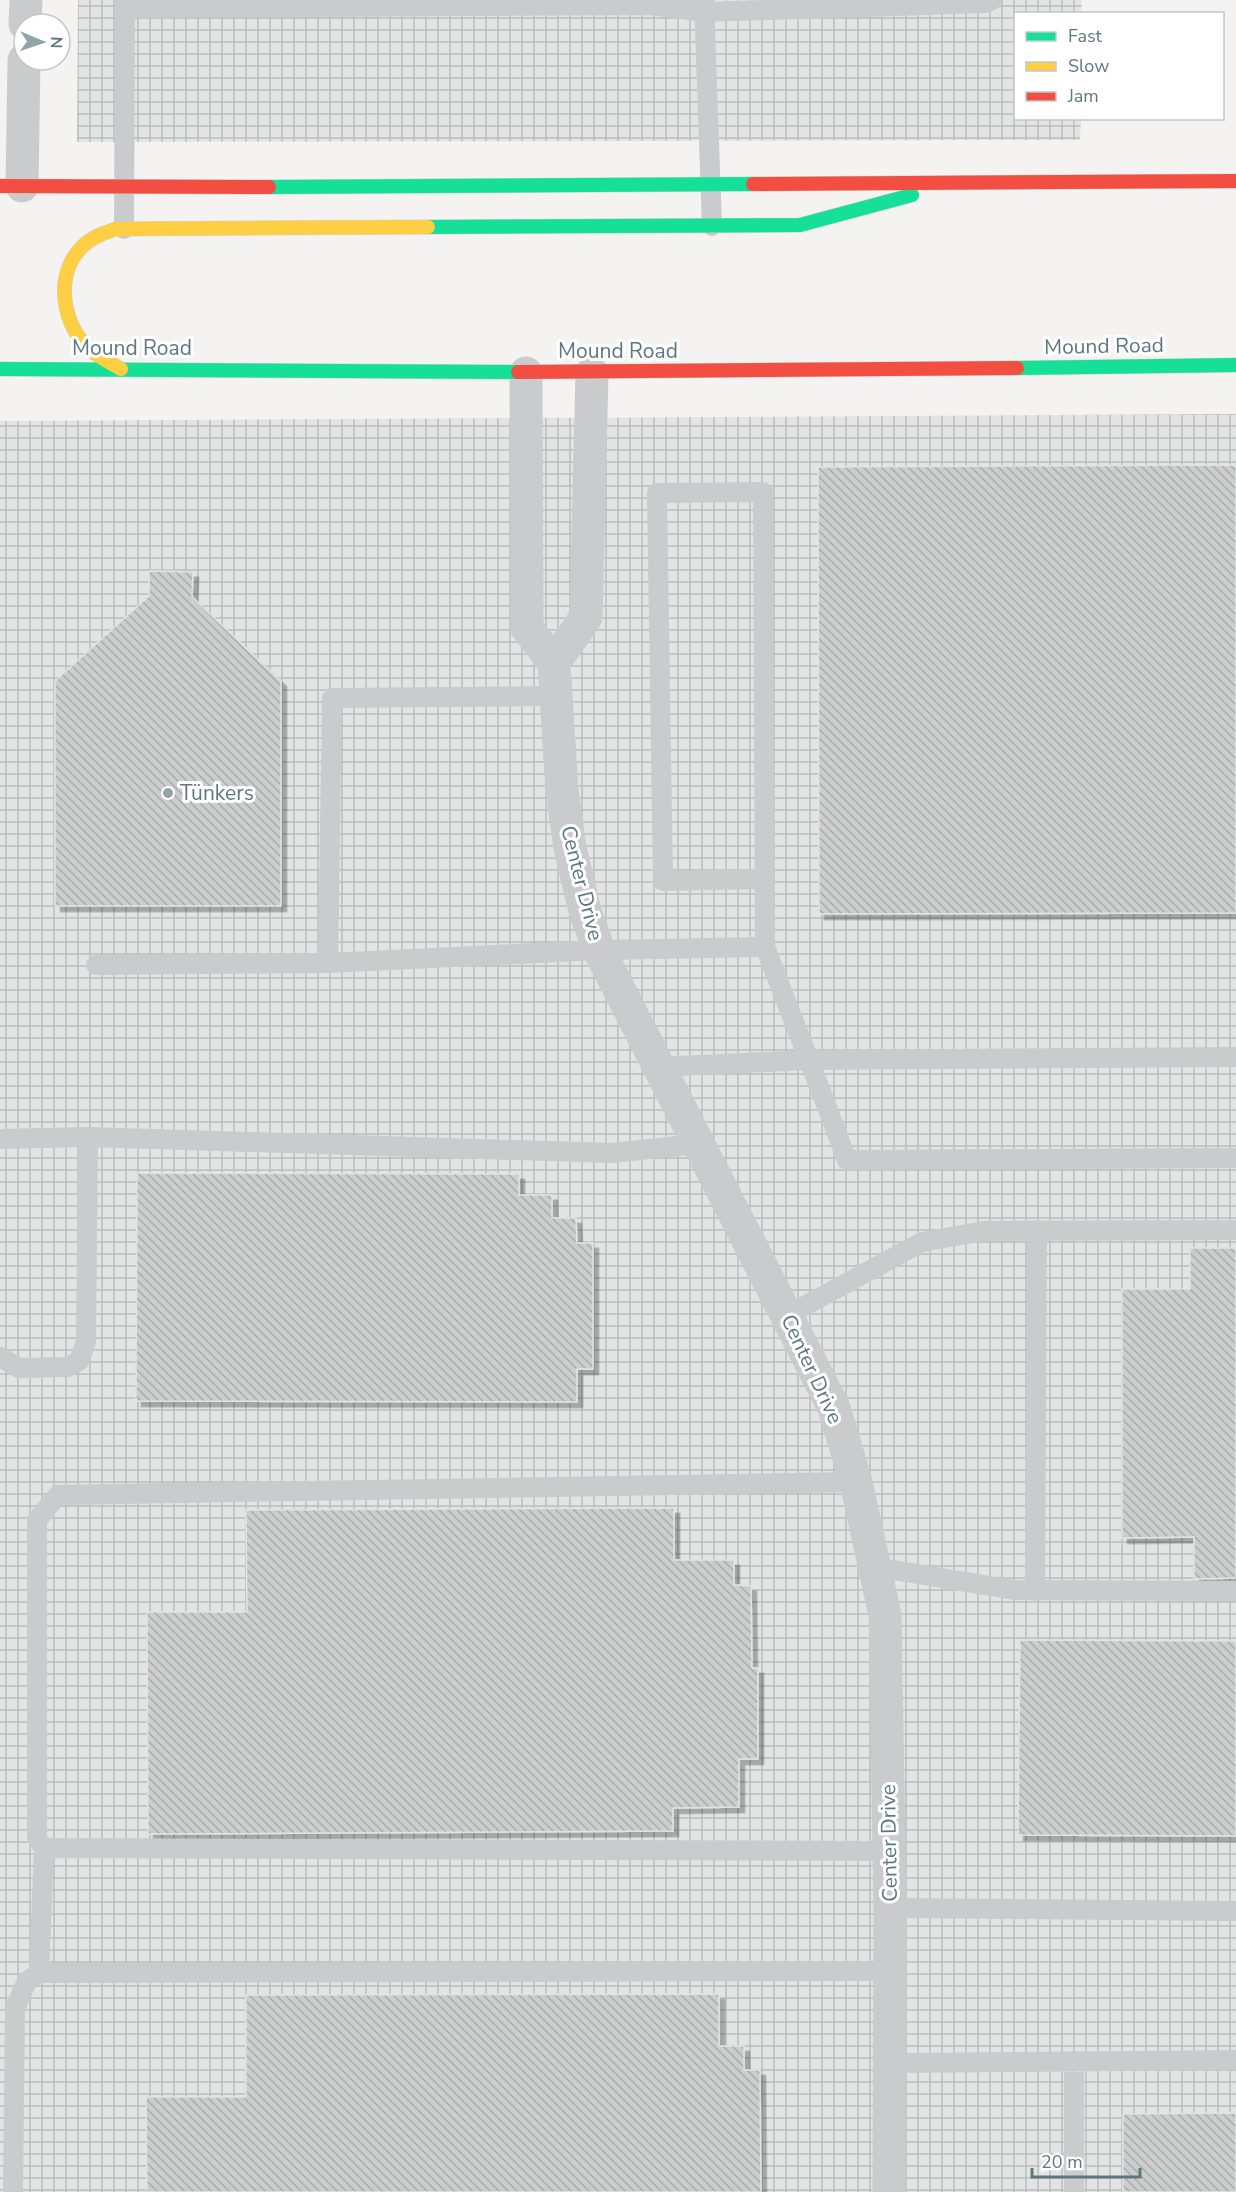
<svg xmlns="http://www.w3.org/2000/svg" width="1236" height="2192" viewBox="0 0 1236 2192" font-family="'Nunito Sans',sans-serif">
  <style>
    .industrial { fill: url(#industrial-grid) }
    .building { fill: url(#building-back-hatch); stroke: #e4e3e2; stroke-width: 1.5; filter: url(#shadow) }
    .lines { fill: none; stroke-linecap: round; stroke-linejoin: round }
    .fast-casing { stroke: #d0d1d2; stroke-width: 15 }
    .slow-casing { stroke: #d0d1d2; stroke-width: 15 }
    .jam-casing { stroke: #d0d1d2; stroke-width: 15 }
    .lane { stroke: #cacbcc; stroke-width: 20 }
    .street { stroke: #cacbcc; stroke-width: 33 }
    .fast { stroke: #16e098; stroke-width: 14 }
    .slow { stroke: #ffcf43; stroke-width: 14 }
    .jam { stroke: #f24e42; stroke-width: 14 }
    .poi-dot { fill: #92a4a7; stroke: #fff; stroke-width: 2 }
    .labels { text-anchor: middle; dominant-baseline: central; stroke-width: 6; stroke-linejoin: round; paint-order: stroke }
    .street-label { font-size: 21px; fill: #5e797e; stroke: #fff }
    .poi-label { font-size: 21px; fill: #5e797e; stroke: #fff; text-anchor: start }
  </style>
  <defs>
    <pattern id="industrial-grid" width="8" height="8" patternUnits="userSpaceOnUse" patternTransform="scale(1.5)"><rect width="8" height="8" fill="#e3e5e4"/><path d="M0 4h8M4 0v8" fill="none" stroke="#bbbebe"/></pattern>
    <pattern id="building-back-hatch" width="6" height="6" patternUnits="userSpaceOnUse" patternTransform="scale(1.5)"><rect width="6" height="6" fill="#cccece"/><path d="M-1 5l2 2M0 0l6 6M5-1l2 2" fill="none" stroke="#a9acac"/></pattern>
    <filter id="shadow"><feDropShadow dx="5.5" dy="5.5" stdDeviation="0" flood-color="#0004"/></filter>
  </defs>
  <rect width="100%" height="100%" fill="#f4f3f2"/>
  <path class="industrial" d="M78 0H1082L1081 13 1016 14V118L1081 119 1080 140 77 142Z
    M1236 414V2192H0V421Z"/>
  <path class="building" d="M1236 465V913L819 914 818 467Z
    M149 571 193 572 192 597 281 681V906H55V681L149 596Z
    M137 1173 519 1174V1195H552V1218H576L577 1243H593V1369H577V1402L136 1401Z
    M1190 1248H1236V1578L1194 1579V1537L1122 1538V1289H1190Z
    M674 1508V1560H734V1585L751 1586 752 1668H758V1759H739V1807L673 1808V1831L148 1834 147 1612H247L246 1510Z
    M1020 1640 1236 1641V1836L1018 1835Z
    M719 1994V2046H744V2070H760L761 2192H147L146 2097H246V1995Z
    M1236 2113V2192H1123V2114Z"/>
  <g class="lines">
    <defs>
      <path id="fast" d="M269 187 753 184
        M428 227 800 225 912 195
        M1017 368 1236 365
        M0 369 518 372"/>
      <path id="slow" d="M121 369C109 362 96 356 86 346 61 320 55 272 83 246 92 237 104 233 116 229L428 227"/>
      <path id="jam" d="M753 184 1236 181
        M0 186 269 187
        M518 372 1017 368"/>
    </defs>
    <use href="#fast" class="fast-casing"/>
    <use href="#slow" class="slow-casing"/>
    <use href="#jam" class="jam-casing"/>
    <path class="lane" d="M704 1 712 226
      M125 8 652 5 704 12 986 3 992 0
      M124 229 125 0
      M554 696 332 698 328 963 599 950 765 947
      M765 879 663 881 657 493 763 492 765 947 809 1060 1236 1057
      M96 965 328 963
      M657 1067 809 1060 847 1160 1236 1158
      M0 1139 88 1137
      M788 1315 922 1242 984 1231 1236 1230
      M0 1357 19 1368 68 1367 79 1361 86 1342 88 1137 612 1153 697 1144
      M856 1482 58 1495 37 1520V1838L44 1848 889 1851
      M875 1567 1014 1590 1236 1591
      M1035 1591 1037 1230
      M890 1908 1236 1911
      M39 1973 44 1848
      M1074 2061V2192
      M889 2063 1236 2060
      M13 2192 15 2008 27 1981 39 1973 889 1971"/>
    <path class="street" d="M25 24 26 0
      M22 186 24 60
      M526 373 527 628 554 663
      M592 373 586 617 554 663 562 791 570 848 585 911 599 950 834 1408 856 1482 885 1615 890 1908 889 2192"/>
    <use href="#fast" class="fast"/>
    <use href="#slow" class="slow"/>
    <use href="#jam" class="jam"/>
  </g>
  <circle class="poi-dot" cx="168" cy="793" r="6"/>
  <g class="labels">
    <g class="street-label">
      <text transform="translate(1104 346) rotate(-1)">Mound Road</text>
      <text x="132" y="348">Mound Road</text>
      <text x="618" y="351">Mound Road</text>
      <text transform="translate(582 883) rotate(76)">Center Drive</text>
      <text transform="translate(812 1369) rotate(65)">Center Drive</text>
      <text transform="translate(889 1843) rotate(-91)">Center Drive</text>
    </g>
    <g class="poi-label">
      <text x="180" y="793">Tünkers</text>
    </g>
  </g>
  <rect x="1014" y="12" width="210" height="108" fill="#ffffff" stroke="#bfc9cb" stroke-width="1.5"/>
  <rect x="1026" y="32" width="30" height="9" fill="#16e098" stroke="#bfc9cb" stroke-width="1.5"/>
  <text x="1068" y="42" font-size="18" fill="#5e797e">Fast</text>
  <rect x="1026" y="62" width="30" height="9" fill="#ffcf43" stroke="#bfc9cb" stroke-width="1.5"/>
  <text x="1068" y="72" font-size="18" fill="#5e797e">Slow</text>
  <rect x="1026" y="92" width="30" height="9" fill="#f24e42" stroke="#bfc9cb" stroke-width="1.5"/>
  <text x="1068" y="102" font-size="18" fill="#5e797e">Jam</text>
  <g transform="translate(42 42) rotate(92)"><circle r="28" fill="#ffffff" stroke="#bfc9cb" stroke-width="1.5"/>
  <path d="M0-4.5L10 22L0 15L-10 22Z" fill="#92a4a7"/>
  <text y="-9" font-size="16" font-weight="bold" text-anchor="middle" fill="#5e797e">N</text>
  </g>
  <path d="M1032 2168v9h108v-9" fill="none" stroke="#5e797e" stroke-width="3"/>
  <text x="1041" y="2168" font-size="18" fill="#5e797e" stroke="#ffffff" stroke-width="4.5" paint-order="stroke">20 m</text>
</svg>
